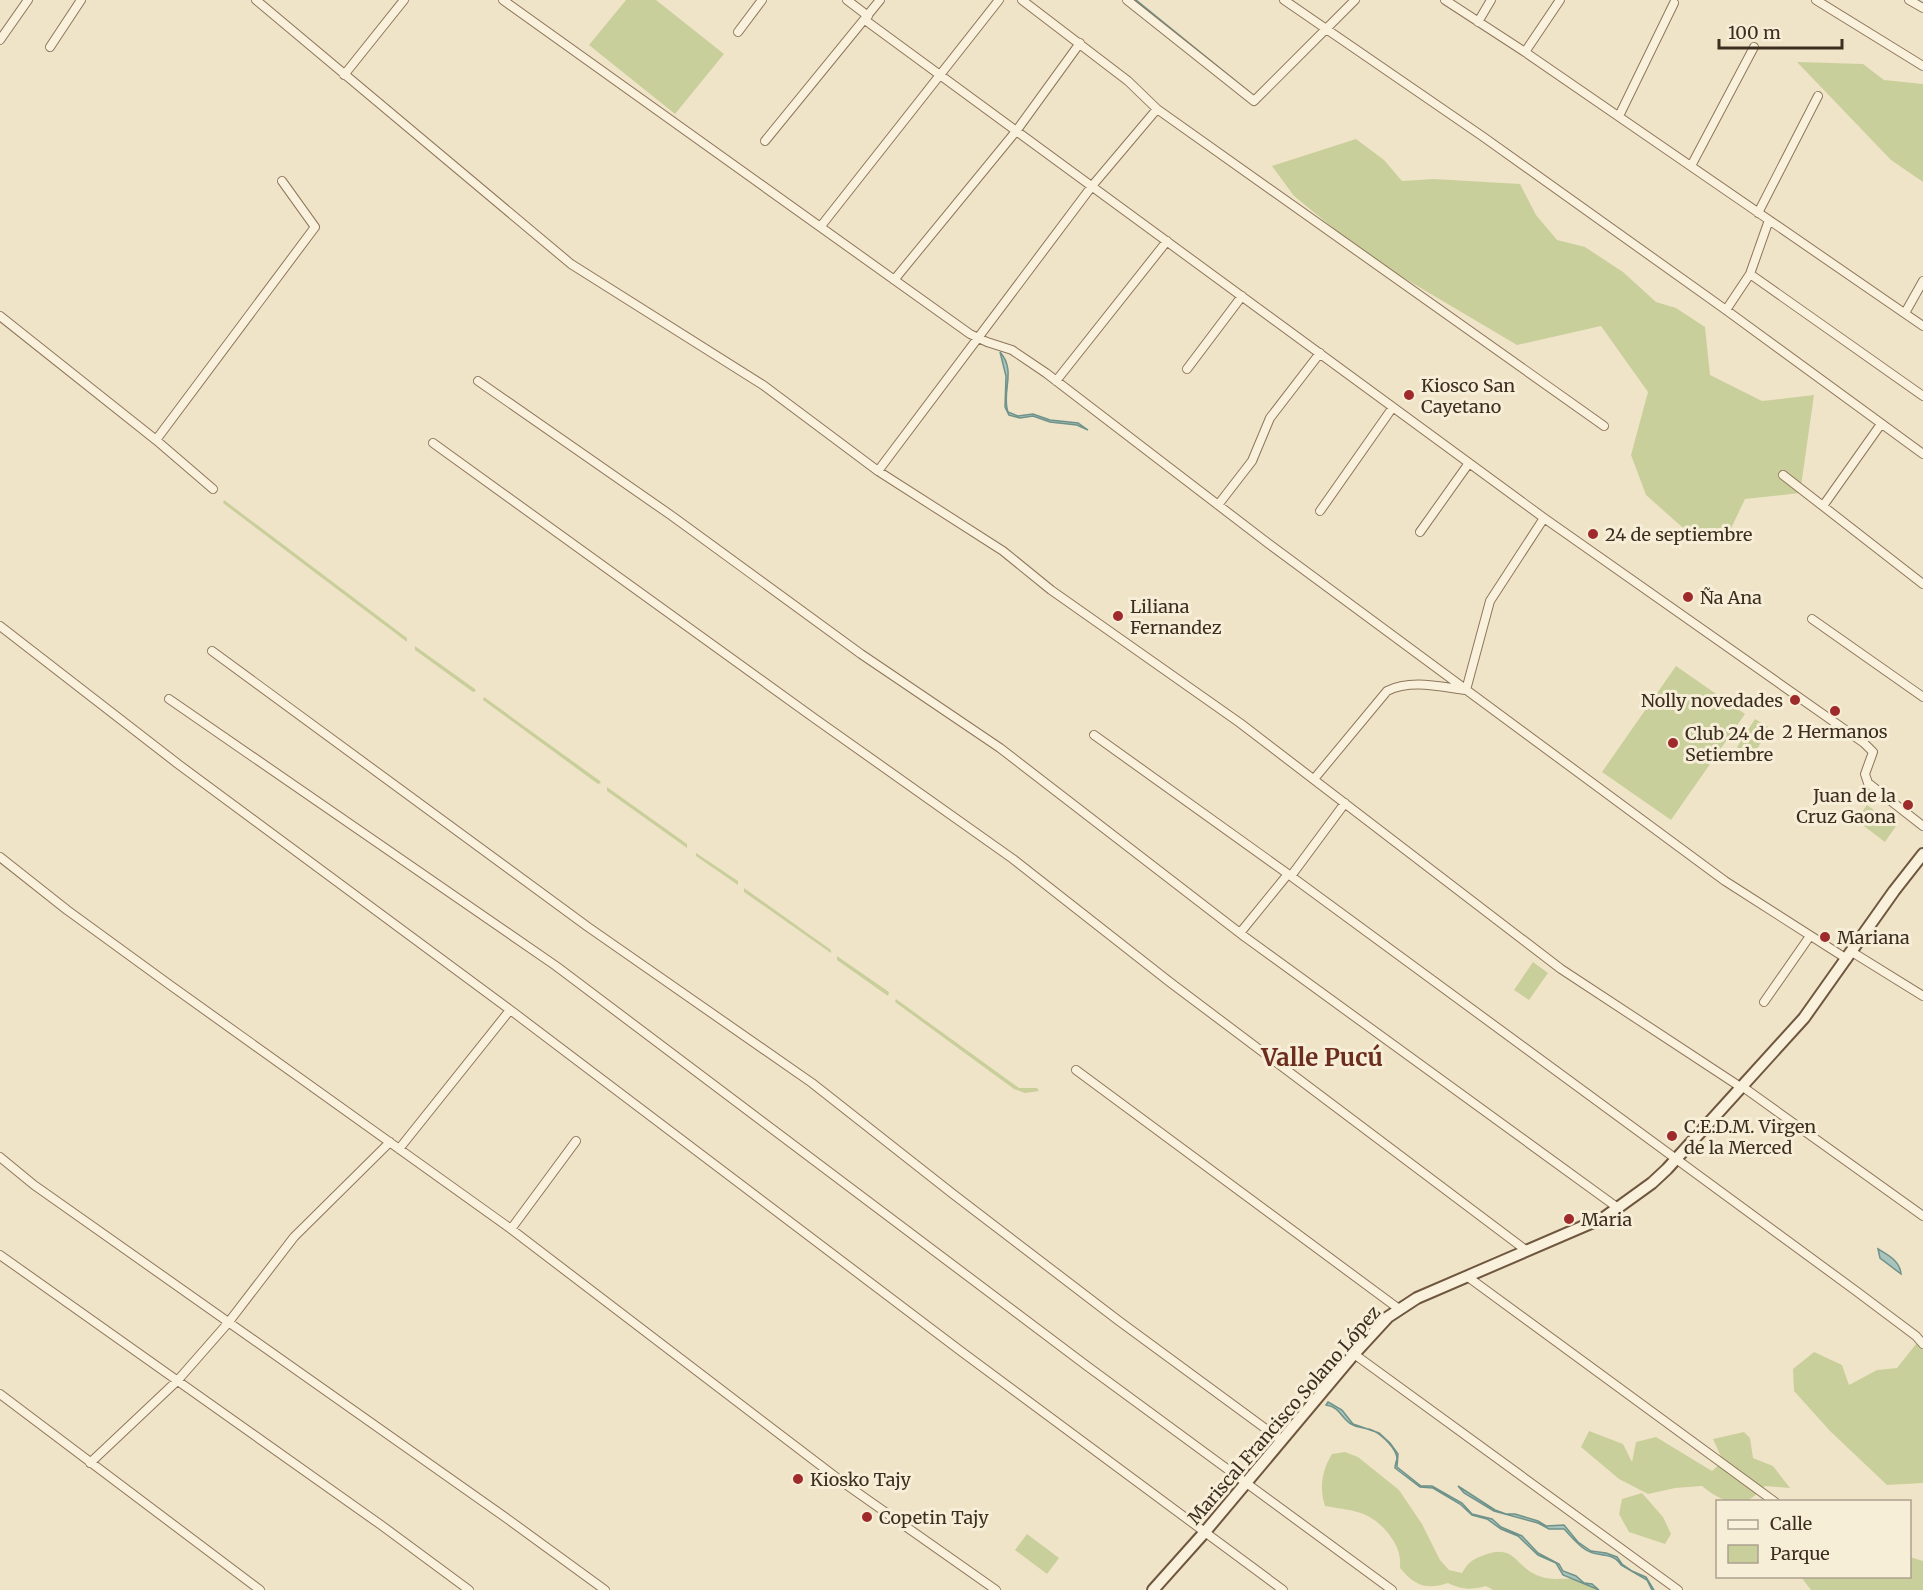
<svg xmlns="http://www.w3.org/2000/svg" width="1923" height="1590" viewBox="0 0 1923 1590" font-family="Merriweather,serif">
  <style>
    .green { fill: #c9cf9b }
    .water { fill: #a9c4bc; stroke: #6f938a; stroke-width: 1.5 }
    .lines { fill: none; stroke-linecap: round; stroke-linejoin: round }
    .street-casing { stroke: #8d765c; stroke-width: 10 }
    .secondary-casing { stroke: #6f573f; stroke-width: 14 }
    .street { stroke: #faf1dc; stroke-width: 8 }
    .secondary { stroke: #faf1dc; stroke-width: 10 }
    .poi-dot { fill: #9e2a2b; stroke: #f7eed8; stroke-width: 2 }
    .labels { text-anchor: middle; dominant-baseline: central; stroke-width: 6; stroke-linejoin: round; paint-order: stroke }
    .poi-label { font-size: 18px; fill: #3d2e20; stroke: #f7eed8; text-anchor: start }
    .street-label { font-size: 18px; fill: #3d2e20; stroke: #f7eed8 }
    .district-label { font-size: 24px; font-weight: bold; fill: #6b2e1e; stroke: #f7eed8 }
  </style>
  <rect width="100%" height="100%" fill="#f0e4c8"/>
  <path class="green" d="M626 0H656L724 54 675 114 589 45Z
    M1797 62 1863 64 1884 80 1923 84V182L1891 160Z
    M1356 139 1384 160 1402 181 1434 179 1520 184 1536 215 1557 240 1585 247 1623 272 1656 302 1676 308 1705 327 1710 375 1762 401 1814 395 1800 493 1745 499 1726 539 1682 527 1646 495 1631 455 1648 392 1601 326 1517 345 1387 268 1338 232 1294 196 1272 166Z
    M224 500 407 638V642L223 503Z
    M415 646 475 689 476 691 473 692 415 650Z
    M1676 666 1745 714 1671 820 1602 772Z
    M484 697 600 781 601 783 598 784 483 700Z
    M1755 719 1770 728 1752 757 1737 747Z
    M607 787 687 844V848L607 791Z
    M1867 805 1896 826 1885 842 1856 820Z
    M696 853 738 881V885L696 856Z
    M744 888 831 950V953L744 892Z
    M837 956 889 992 888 996 837 960Z
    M1533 962 1548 973 1529 1000 1514 990Z
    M896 999 1019 1088H1037L1039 1091 1025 1093 1014 1089 895 1002Z
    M1923 1343V1483L1887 1485 1830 1431 1794 1391 1793 1369 1814 1352 1842 1365 1849 1385 1877 1370 1897 1368 1916 1344Z
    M1589 1431 1623 1444 1632 1462 1636 1442 1656 1437 1712 1471 1723 1461 1713 1439 1744 1432 1750 1438 1753 1458 1773 1466 1790 1488 1765 1486C1760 1491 1752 1499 1746 1501 1731 1507 1713 1495 1702 1486L1675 1488 1648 1494 1619 1479 1581 1447Z
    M1345 1452 1358 1457 1399 1490 1422 1524 1440 1560 1449 1570 1462 1573C1468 1563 1471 1560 1482 1556 1517 1541 1514 1569 1542 1577 1554 1581 1566 1577 1578 1580 1586 1581 1593 1586 1599 1590H1493L1486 1586C1471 1590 1462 1590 1448 1583 1426 1590 1415 1586 1400 1568 1401 1553 1397 1545 1388 1533 1369 1510 1353 1511 1325 1506 1319 1488 1322 1470 1332 1454Z
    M1642 1493 1663 1517 1671 1534 1665 1544 1629 1532 1619 1514 1622 1499Z
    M1027 1534 1059 1558 1047 1574 1015 1550Z
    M1910 1557 1923 1561V1590H1811L1801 1577 1910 1576Z"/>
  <path class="water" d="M1134 0H1136L1253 95Z
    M1000 352C1017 371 1001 392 1008 412L1018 416 1033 414 1050 420 1078 423 1088 430 1077 425 1050 422 1033 416 1020 418 1009 415 1005 407 1006 376Z
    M1878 1249C1888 1255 1900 1261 1901 1274L1880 1258Z
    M1328 1402 1342 1410 1353 1424 1379 1433 1390 1443 1398 1454 1397 1467 1421 1486H1432L1462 1503 1472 1514 1492 1519 1501 1527 1522 1536 1538 1553 1559 1564 1563 1571 1576 1576 1584 1583 1592 1584 1599 1590 1563 1575 1556 1563 1538 1555 1518 1536 1501 1529 1487 1519 1472 1515 1460 1504 1433 1488 1420 1487 1395 1468C1395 1465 1396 1462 1397 1459 1397 1449 1382 1435 1374 1431 1367 1427 1358 1429 1351 1424 1341 1418 1340 1407 1326 1405Z
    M1458 1486 1495 1510 1506 1514H1515L1538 1521 1546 1526 1564 1525 1578 1542 1591 1551 1606 1553 1617 1557 1622 1564 1632 1571 1646 1577 1654 1590H1652L1647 1580 1621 1565C1613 1551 1598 1558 1586 1550 1577 1544 1571 1536 1564 1529H1549L1538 1523 1494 1511 1464 1493Z"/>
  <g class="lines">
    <defs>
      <path id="street" d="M256 0 571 264 763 385 878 471 1003 551 1051 590 1240 723 1561 969 1742 1088
        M503 0 970 334 987 342 1012 350 1046 373 1269 544 1725 881 1847 959
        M847 0 868 16
        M1022 0 1128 81 1157 109 1604 426
        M1127 0 1254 101 1355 0
        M1284 0 1482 136 1726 310 1923 454
        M1445 0 1525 52 1923 326
        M1816 0 1923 66
        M1909 0 1923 8
        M865 20 1544 518 1864 743 1873 752 1865 774 1868 783 1923 826
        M1478 22 1491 0
        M738 32 762 0
        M0 40 28 0
        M50 47 81 0
        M1525 52 1560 0
        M344 75 404 0
        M1619 116 1674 3
        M765 141 880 0
        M1691 166 1754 47
        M1758 213 1818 96
        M821 226 999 0
        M1750 274 1923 396
        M894 280 1017 130 1080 43
        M1726 310 1750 274 1769 220
        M1905 313 1923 281
        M0 316 156 440 213 489
        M1187 369 1242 296
        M478 381 672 516 861 654 1000 748 1245 937 1618 1208
        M1056 381 1167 241
        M156 440 315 227 282 181
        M433 443 814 718 1013 859 1171 983 1527 1251
        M878 471 1092 186 1157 109
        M1783 475 1923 584
        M1218 505 1252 461 1270 418 1320 353
        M1823 506 1881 424
        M1320 511 1393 407
        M1420 532 1469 463
        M1812 619 1923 697
        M0 626 178 764 517 1015 962 1352 1283 1590
        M212 651 588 927 812 1083 953 1194 1119 1321 1281 1440
        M169 699 556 966 1087 1366 1392 1590
        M1094 735 1288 874 1856 1291 1916 1336 1923 1344
        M1314 779 1387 691C1411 679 1441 687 1466 690L1490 601 1544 518
        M0 857 67 910 170 985 511 1229 841 1481 996 1590
        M1291 876 1345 803
        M1240 933 1288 874
        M1852 952 1923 996
        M1764 1002 1810 936
        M1076 1070 1399 1309
        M1743 1087 1923 1216
        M399 1149 510 1010
        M0 1157 34 1185 509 1520 605 1590
        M511 1229 576 1141
        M0 1255 381 1525 469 1590
        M1468 1277 1775 1502
        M1354 1354 1678 1590
        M0 1394 260 1590
        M90 1463 178 1380 228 1323 294 1237 390 1142"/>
      <path id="secondary" d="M1153 1590 1204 1533 1354 1354 1388 1317 1417 1298 1605 1217 1652 1183 1667 1169 1804 1018 1894 891 1923 854"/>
    </defs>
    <use href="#street" class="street-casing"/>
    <use href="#secondary" class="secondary-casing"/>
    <use href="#street" class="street"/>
    <use href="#secondary" class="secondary"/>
  </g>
  <g class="poi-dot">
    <circle cx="1409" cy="395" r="6"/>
    <circle cx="1593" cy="534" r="6"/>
    <circle cx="1688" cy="597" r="6"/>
    <circle cx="1118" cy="616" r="6"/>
    <circle cx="1795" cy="700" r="6"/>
    <circle cx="1835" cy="711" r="6"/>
    <circle cx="1673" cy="743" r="6"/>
    <circle cx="1908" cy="805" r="6"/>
    <circle cx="1825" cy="937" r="6"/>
    <circle cx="1672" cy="1136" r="6"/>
    <circle cx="1569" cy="1219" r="6"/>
    <circle cx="798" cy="1479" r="6"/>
    <circle cx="867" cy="1517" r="6"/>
  </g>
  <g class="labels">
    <g class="poi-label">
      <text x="1421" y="385">Kiosco San<tspan x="1421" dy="21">Cayetano</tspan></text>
      <text x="1605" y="534">24 de septiembre</text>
      <text x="1700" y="597">Ña Ana</text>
      <text x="1130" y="606">Liliana<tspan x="1130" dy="21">Fernandez</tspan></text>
      <text x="1783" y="700" text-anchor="end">Nolly novedades</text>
      <text x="1835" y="731" text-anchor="middle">2 Hermanos</text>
      <text x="1685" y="733">Club 24 de<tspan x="1685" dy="21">Setiembre</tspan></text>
      <text x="1896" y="795" text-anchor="end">Juan de la<tspan x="1896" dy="21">Cruz Gaona</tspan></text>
      <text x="1837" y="937">Mariana</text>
      <text x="1684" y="1126">C.E.D.M. Virgen<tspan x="1684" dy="21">de la Merced</tspan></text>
      <text x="1581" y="1219">Maria</text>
      <text x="810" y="1479">Kiosko Tajy</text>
      <text x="879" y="1517">Copetin Tajy</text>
    </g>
    <g class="street-label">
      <text transform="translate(1284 1415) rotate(-49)">Mariscal Francisco Solano López</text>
    </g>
    <g class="district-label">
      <text x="1322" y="1057">Valle Pucú</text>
    </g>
  </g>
  <rect x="1716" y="1500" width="195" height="78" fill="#f7eed8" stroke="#ada18e" stroke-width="1.5"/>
  <rect x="1728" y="1520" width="30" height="9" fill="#faf1dc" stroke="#ada18e" stroke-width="1.5"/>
  <text x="1770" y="1530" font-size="18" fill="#3d2e20">Calle</text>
  <rect x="1728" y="1545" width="30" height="18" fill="#c9cf9b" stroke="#ada18e" stroke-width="1.5"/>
  <text x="1770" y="1560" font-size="18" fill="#3d2e20">Parque</text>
  <path d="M1719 39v9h123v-9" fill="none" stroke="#3d2e20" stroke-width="3"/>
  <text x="1728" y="39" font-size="18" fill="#3d2e20" stroke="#f7eed8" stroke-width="4.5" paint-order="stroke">100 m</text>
</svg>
